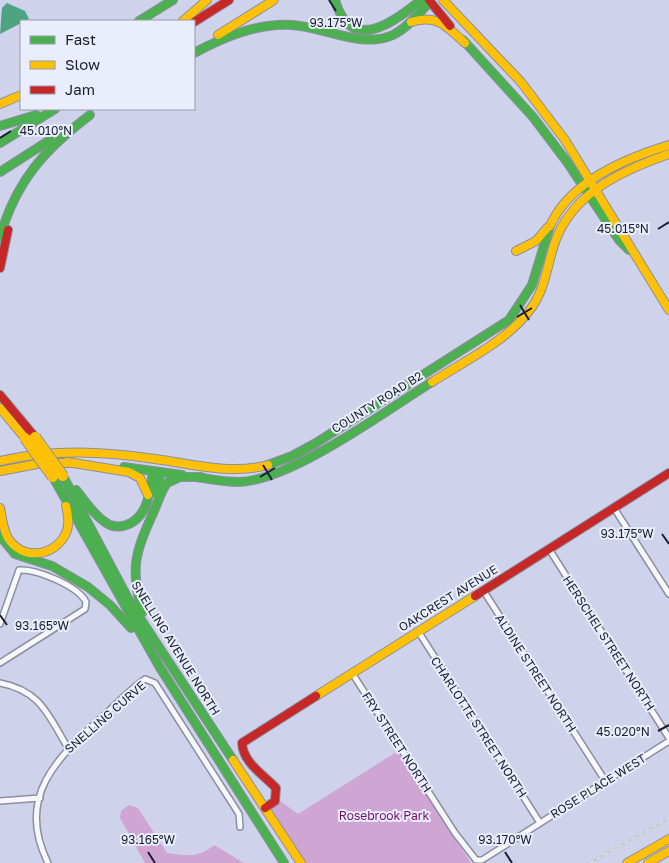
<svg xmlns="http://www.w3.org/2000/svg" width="669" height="863" viewBox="0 0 669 863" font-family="'Golos Text',sans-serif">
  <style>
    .green { fill: #cfa5d3 }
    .water { fill: #4ea380 }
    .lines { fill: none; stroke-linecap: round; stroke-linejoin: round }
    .street-casing { stroke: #8b8fa1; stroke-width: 8 }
    .fast-casing { stroke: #8b8fa1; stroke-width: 10 }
    .slow-casing { stroke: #8b8fa1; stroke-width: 10 }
    .jam-casing { stroke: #8b8fa1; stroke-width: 10 }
    .street { stroke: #f8f8fc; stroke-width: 5 }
    .fast { stroke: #4caf50; stroke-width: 8 }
    .slow { stroke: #ffc107; stroke-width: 8 }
    .jam { stroke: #c62828; stroke-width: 8 }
    .rail-casing { stroke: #cacbd2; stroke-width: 3 }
    .rail { stroke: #eaeefc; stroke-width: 1; stroke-dasharray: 4; stroke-linecap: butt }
    .slow-bridge-casing { stroke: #8b8fa1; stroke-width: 12; stroke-linecap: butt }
    .slow-bridge { stroke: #ffc107; stroke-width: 10 }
    .ticks { fill: none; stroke: #1b1f2f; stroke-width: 2 }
    .labels { text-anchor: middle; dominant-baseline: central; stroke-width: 4; stroke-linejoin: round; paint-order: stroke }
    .street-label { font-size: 12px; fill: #1b1f2f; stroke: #eaeefc }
    .park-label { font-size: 12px; fill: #731066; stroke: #eaeefc }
    .ticks-label { font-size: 12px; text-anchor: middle; fill: #1b1f2f; stroke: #eaeefc; stroke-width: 4; stroke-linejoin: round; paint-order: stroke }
  </style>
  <rect width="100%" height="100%" fill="#ced3eb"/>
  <path class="green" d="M398 751 471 863H305L270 811 279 800 298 814Z
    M129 805 138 808 167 853C186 856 199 858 214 845L244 863H145L120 818 121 811Z"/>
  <path class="water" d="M7 3 25 11 29 19 0 34 2 8Z"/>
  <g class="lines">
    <defs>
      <path id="street" d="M614 508 669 594
        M549 549 669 738
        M483 590 606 782
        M0 624 19 570C37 569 78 586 86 602L85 609 0 663
        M418 631 540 823
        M352 673 455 833 476 860H482L669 741
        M0 683C41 691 48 715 68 748
        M0 801 40 798
        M48 863C15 797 57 758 102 717 116 705 130 689 145 679L155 683 239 814 240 827"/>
      <path id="fast" d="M335 0C351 55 394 22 421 0
        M139 21 173 0
        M463 40 533 117 567 162 619 240 629 250
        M194 53C224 37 257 23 292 25 325 27 361 49 393 35 408 28 418 13 430 2
        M0 126 36 115
        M0 143 55 109
        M0 172 50 140
        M0 237C16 181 45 149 90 115
        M268 465 292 456 316 443 509 320 532 285 550 226
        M124 467 182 475
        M63 476 132 606 233 760
        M53 477 159 666 284 863
        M196 477C210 479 224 482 238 482 291 481 385 411 432 382
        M76 490C85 501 93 514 105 522 110 526 117 527 123 526 148 520 150 492 153 471
        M157 494 160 472
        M0 536 15 554 52 566 88 587 110 605 131 628
        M142 613C130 567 135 553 154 511 158 502 161 491 167 483L180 477H201"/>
      <path id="slow" d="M443 0 521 82 565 140 669 310
        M183 21 207 0
        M411 22C438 14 446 26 465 43
        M218 35 274 0
        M0 104 21 95
        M550 226C569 182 626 158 669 145
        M516 251 536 241 548 227
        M432 382C466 360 508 341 532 307 546 287 547 264 555 242 572 193 623 170 669 154
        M0 408 25 438
        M0 461C52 449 102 451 155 459 193 464 229 475 268 465
        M67 462 129 472 140 478 148 495
        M0 471 42 463H72
        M0 508C2 518 3 530 8 538 22 561 55 557 66 533 70 524 68 515 66 506
        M316 696 475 596
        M233 760 301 863
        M627 863 669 839
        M648 863 669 851"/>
      <path id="jam" d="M429 0 450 26
        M194 22 229 0
        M0 268 8 230
        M0 395 35 437
        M475 596 669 473
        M265 808 275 801 276 788C264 775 243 763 242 743L316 696"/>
    </defs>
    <use href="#street" class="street-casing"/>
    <use href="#fast" class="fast-casing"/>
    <use href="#slow" class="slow-casing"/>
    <use href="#jam" class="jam-casing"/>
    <use href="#street" class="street"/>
    <use href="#fast" class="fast"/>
    <use href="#slow" class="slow"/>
    <use href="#jam" class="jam"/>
    <defs>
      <path id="rail" d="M590 863 669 818"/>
    </defs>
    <use href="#rail" class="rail-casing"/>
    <use href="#rail" class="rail"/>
    <defs>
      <path id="slow-bridge" d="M35 437 63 476
        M25 438 53 477"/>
    </defs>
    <use href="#slow-bridge" class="slow-bridge-casing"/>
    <use href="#slow-bridge" class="slow-bridge"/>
  </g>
  <path class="ticks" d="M329 0 336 11M0 138 11 131M658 229 669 222M520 305 529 320M517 317 532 308M263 465 272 480M260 477 275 468M662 534 669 544M0 615 7 625M658 731 669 725M148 852 155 863M505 852 512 863"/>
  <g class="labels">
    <g class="street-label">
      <text transform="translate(377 402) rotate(-32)">COUNTY ROAD B2</text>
      <text transform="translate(448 598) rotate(-32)">OAKCREST AVENUE</text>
      <text transform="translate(609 643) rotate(57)">HERSCHEL STREET NORTH</text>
      <text transform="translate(176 648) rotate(58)">SNELLING AVENUE NORTH</text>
      <text transform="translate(536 673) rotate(57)">ALDINE STREET NORTH</text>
      <text transform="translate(105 717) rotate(-41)">SNELLING CURVE</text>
      <text transform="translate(479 727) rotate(57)">CHARLOTTE STREET NORTH</text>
      <text transform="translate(397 742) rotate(57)">FRY STREET NORTH</text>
      <text transform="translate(598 786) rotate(-32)">ROSE PLACE WEST</text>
    </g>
    <g class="park-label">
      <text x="384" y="815">Rosebrook Park</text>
    </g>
  </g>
  <g class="ticks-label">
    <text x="336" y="27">93.175°W</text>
    <text x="46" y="135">45.010°N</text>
    <text x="623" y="233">45.015°N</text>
    <text x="627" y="538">93.175°W</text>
    <text x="42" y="630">93.165°W</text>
    <text x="623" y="736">45.020°N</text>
    <text x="148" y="844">93.165°W</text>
    <text x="505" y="844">93.170°W</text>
  </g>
  <rect x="20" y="20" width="175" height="90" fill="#eaeefc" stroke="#979baa"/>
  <rect x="30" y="36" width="25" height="8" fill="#4caf50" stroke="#979baa"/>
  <text x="65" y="45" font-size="15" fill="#1b1f2f">Fast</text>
  <rect x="30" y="61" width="25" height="8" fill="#ffc107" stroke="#979baa"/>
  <text x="65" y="70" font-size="15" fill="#1b1f2f">Slow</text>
  <rect x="30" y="86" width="25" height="8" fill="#c62828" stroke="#979baa"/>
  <text x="65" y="95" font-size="15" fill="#1b1f2f">Jam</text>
</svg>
